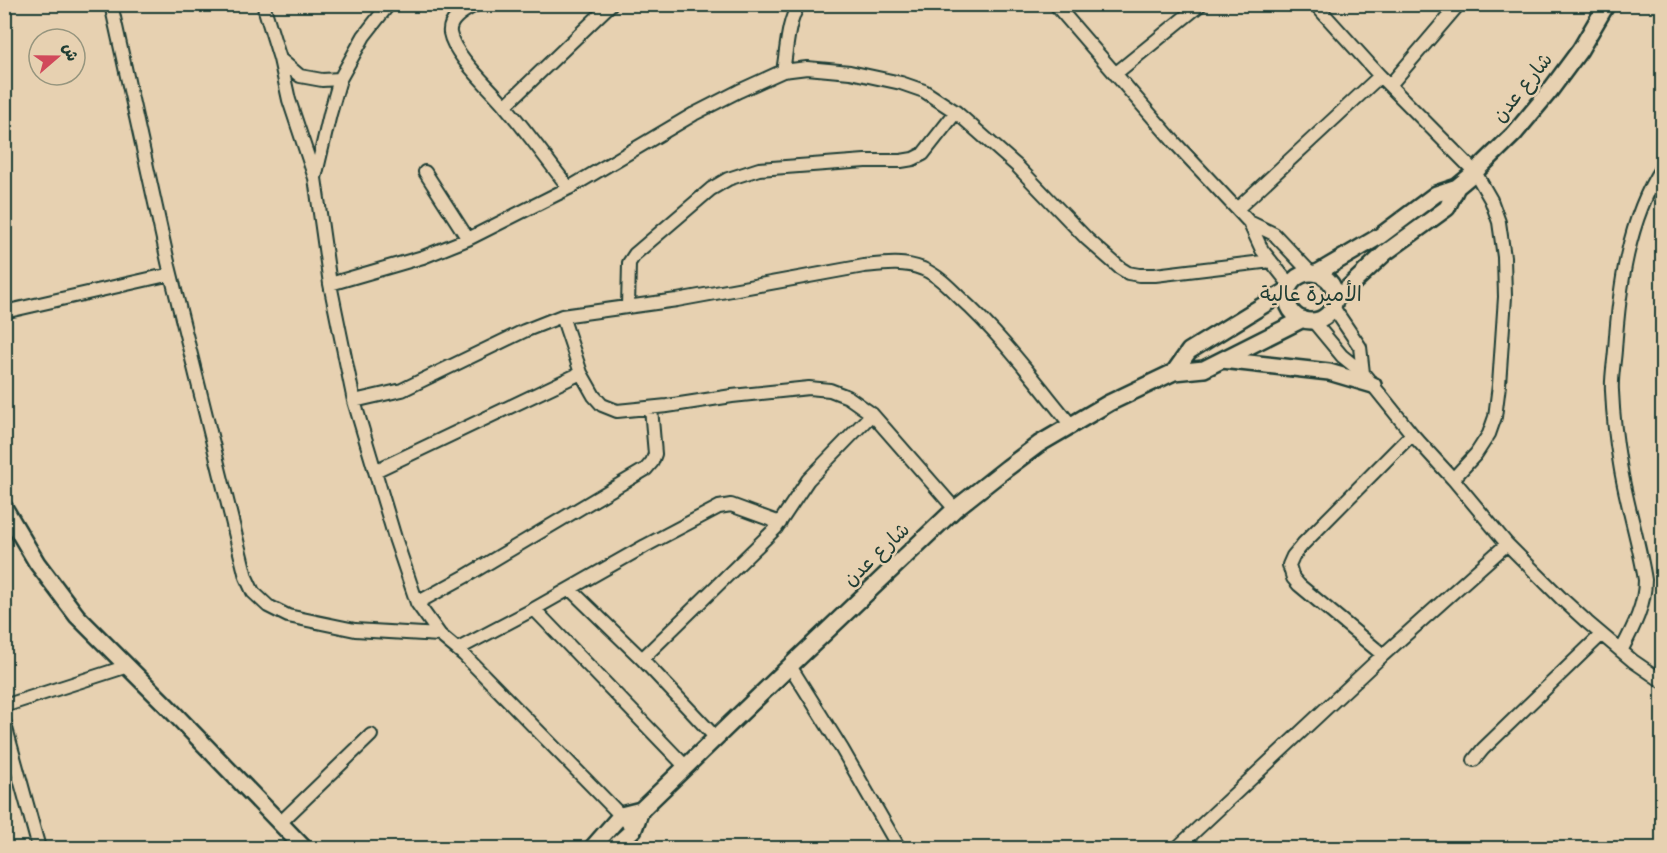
<svg xmlns="http://www.w3.org/2000/svg" width="1667" height="853" viewBox="0 0 1667 853" font-family="Mynerve,'Playpen Sans Arabic',sans-serif">
  <style>
    .lines { fill: none; stroke-linecap: round; stroke-linejoin: round }
    .minor-casing { stroke: #1f3d34; stroke-width: 16 }
    .tertiary-casing { stroke: #1f3d34; stroke-width: 20 }
    .minor { stroke: #e7d1b1; stroke-width: 12 }
    .tertiary { stroke: #e7d1b1; stroke-width: 15 }
    .labels { text-anchor: middle; dominant-baseline: central; stroke-width: 5; stroke-linejoin: round; paint-order: stroke }
    .street-label { font-size: 20px; fill: #1f3d34; stroke: #e7d1b1 }
    .neighbourhood-label { font-size: 21px; fill: #1f3d34; stroke: #e7d1b1 }
  </style>
  <rect width="100%" height="100%" fill="#e7d1b1"/>
  <filter id="ink" filterUnits="userSpaceOnUse"><feTurbulence type="fractalNoise" baseFrequency=".0167" numOctaves="2"/><feDisplacementMap in="SourceGraphic" scale="12" xChannelSelector="R" yChannelSelector="G"/><feConvolveMatrix kernelMatrix="1 2 1 2 8 2 1 2 1" color-interpolation-filters="sRGB"/></filter>
  <g filter="url(#ink)">
    <g class="lines">
      <defs>
        <path id="minor" d="M111 4 168 262 246 577 253 592 268 606 288 616 355 630 440 635
          M263 4 280 59 289 100 315 178
          M389 4 364 36 340 79 330 114 315 178 330 284 354 401 395 538 417 603 440 635 464 655 634 829
          M477 4C467 10 448 18 450 33 454 56 491 88 506 107 528 133 548 161 569 188
          M1055 4 1175 143 1249 222 1262 250 1290 285
          M1315 4 1380 76 1475 172 1491 200 1499 222 1504 257 1505 297 1499 385 1495 417 1489 434 1476 454 1453 479
          M280 59 300 76 322 80 340 79
          M783 71C787 50 787 23 799 4
          M1115 74 1201 4
          M1390 85 1459 4
          M505 106 611 4
          M425 172 468 239
          M1237 209 1380 76
          M1249 222 1274 234 1310 272
          M330 284 423 257 468 239 569 188 694 114 739 91 783 71 807 68 850 72 901 83 924 91 956 112 1017 166 1087 239 1120 268 1128 273 1139 275H1155L1271 261
          M628 307 629 263 635 254 711 189 728 179 759 169 865 161H901L913 159 923 154 956 112
          M1333 307 1360 347 1363 373
          M4 312 171 274
          M562 316 581 373 594 396 602 405 617 411 667 406 732 396 809 388 830 390 848 397 872 414 955 509
          M1313 321 1342 356 1363 373 1412 434 1453 479 1507 544 1562 599 1587 622 1633 661 1662 681
          M354 401 402 390 524 331 562 316 677 300 864 266C884 264 903 261 923 269 937 275 948 286 959 297 1001 335 1035 381 1071 425
          M375 471 581 373
          M570 589 642 659 716 738
          M417 603 466 576 646 469 652 462 655 454 651 408
          M534 609 686 767
          M458 649 534 609 645 546 719 507 731 505 780 523
          M1621 651C1633 628 1645 606 1645 580 1639 541 1626 503 1620 464 1616 441 1613 414 1612 391 1611 378 1614 364 1615 350 1619 289 1628 219 1662 167
          M1383 655 1299 585 1293 578 1289 565 1293 556 1303 544 1412 434
          M642 659 776 528 808 480 872 414
          M790 666 842 749 899 848
          M4 706 128 666
          M4 721 39 848
          M1474 760 1483 749 1601 635
          M280 823 371 735
          M1177 848 1383 655 1507 544"/>
        <path id="tertiary" d="M1287 297a24 24 0 1 1 48 0a24 24 0 1 1-48 0Z
          M1317 273 1380 236 1436 194 1457 187 1475 172 1514 134 1549 92 1580 50 1607 4
          M1335 300 1385 253 1447 208 1457 187
          M1222 360 1329 372 1373 385
          M1174 372 1189 351 1288 290
          M4 507 37 563 77 616 167 706 304 848
          M592 848 621 815 641 810
          M613 848 634 829 641 810 790 666 955 509 1007 468 1039 444 1109 403 1174 372 1204 369 1303 319"/>
      </defs>
      <use href="#minor" class="minor-casing"/>
      <use href="#tertiary" class="tertiary-casing"/>
      <use href="#minor" class="minor"/>
      <use href="#tertiary" class="tertiary"/>
    </g>
  </g>
  <g class="labels">
    <g class="street-label">
      <text transform="translate(1523 88) rotate(-51)">شارع عدن</text>
      <text transform="translate(877 555) rotate(-43)">شارع عدن</text>
    </g>
    <g class="neighbourhood-label">
      <text x="1311" y="295">الأميرة عالية</text>
    </g>
  </g>
  <rect width="1667" height="853" fill="none" stroke="#e7d1b1" stroke-width="24"/>
  <rect x="12" y="12" width="1643" height="829" fill="none" stroke="#1f3d34" stroke-width="2" filter="url(#ink)"/>
  <g transform="translate(57 57) rotate(70)"><circle r="28" fill="#e7d1b1" stroke="#97967f" stroke-width="1.5"/>
  <path d="M0-4.5L10 22L0 15L-10 22Z" fill="#d1495b"/>
  <text y="-9" font-size="16" font-weight="bold" text-anchor="middle" fill="#1f3d34">ش</text>
  </g>
</svg>
